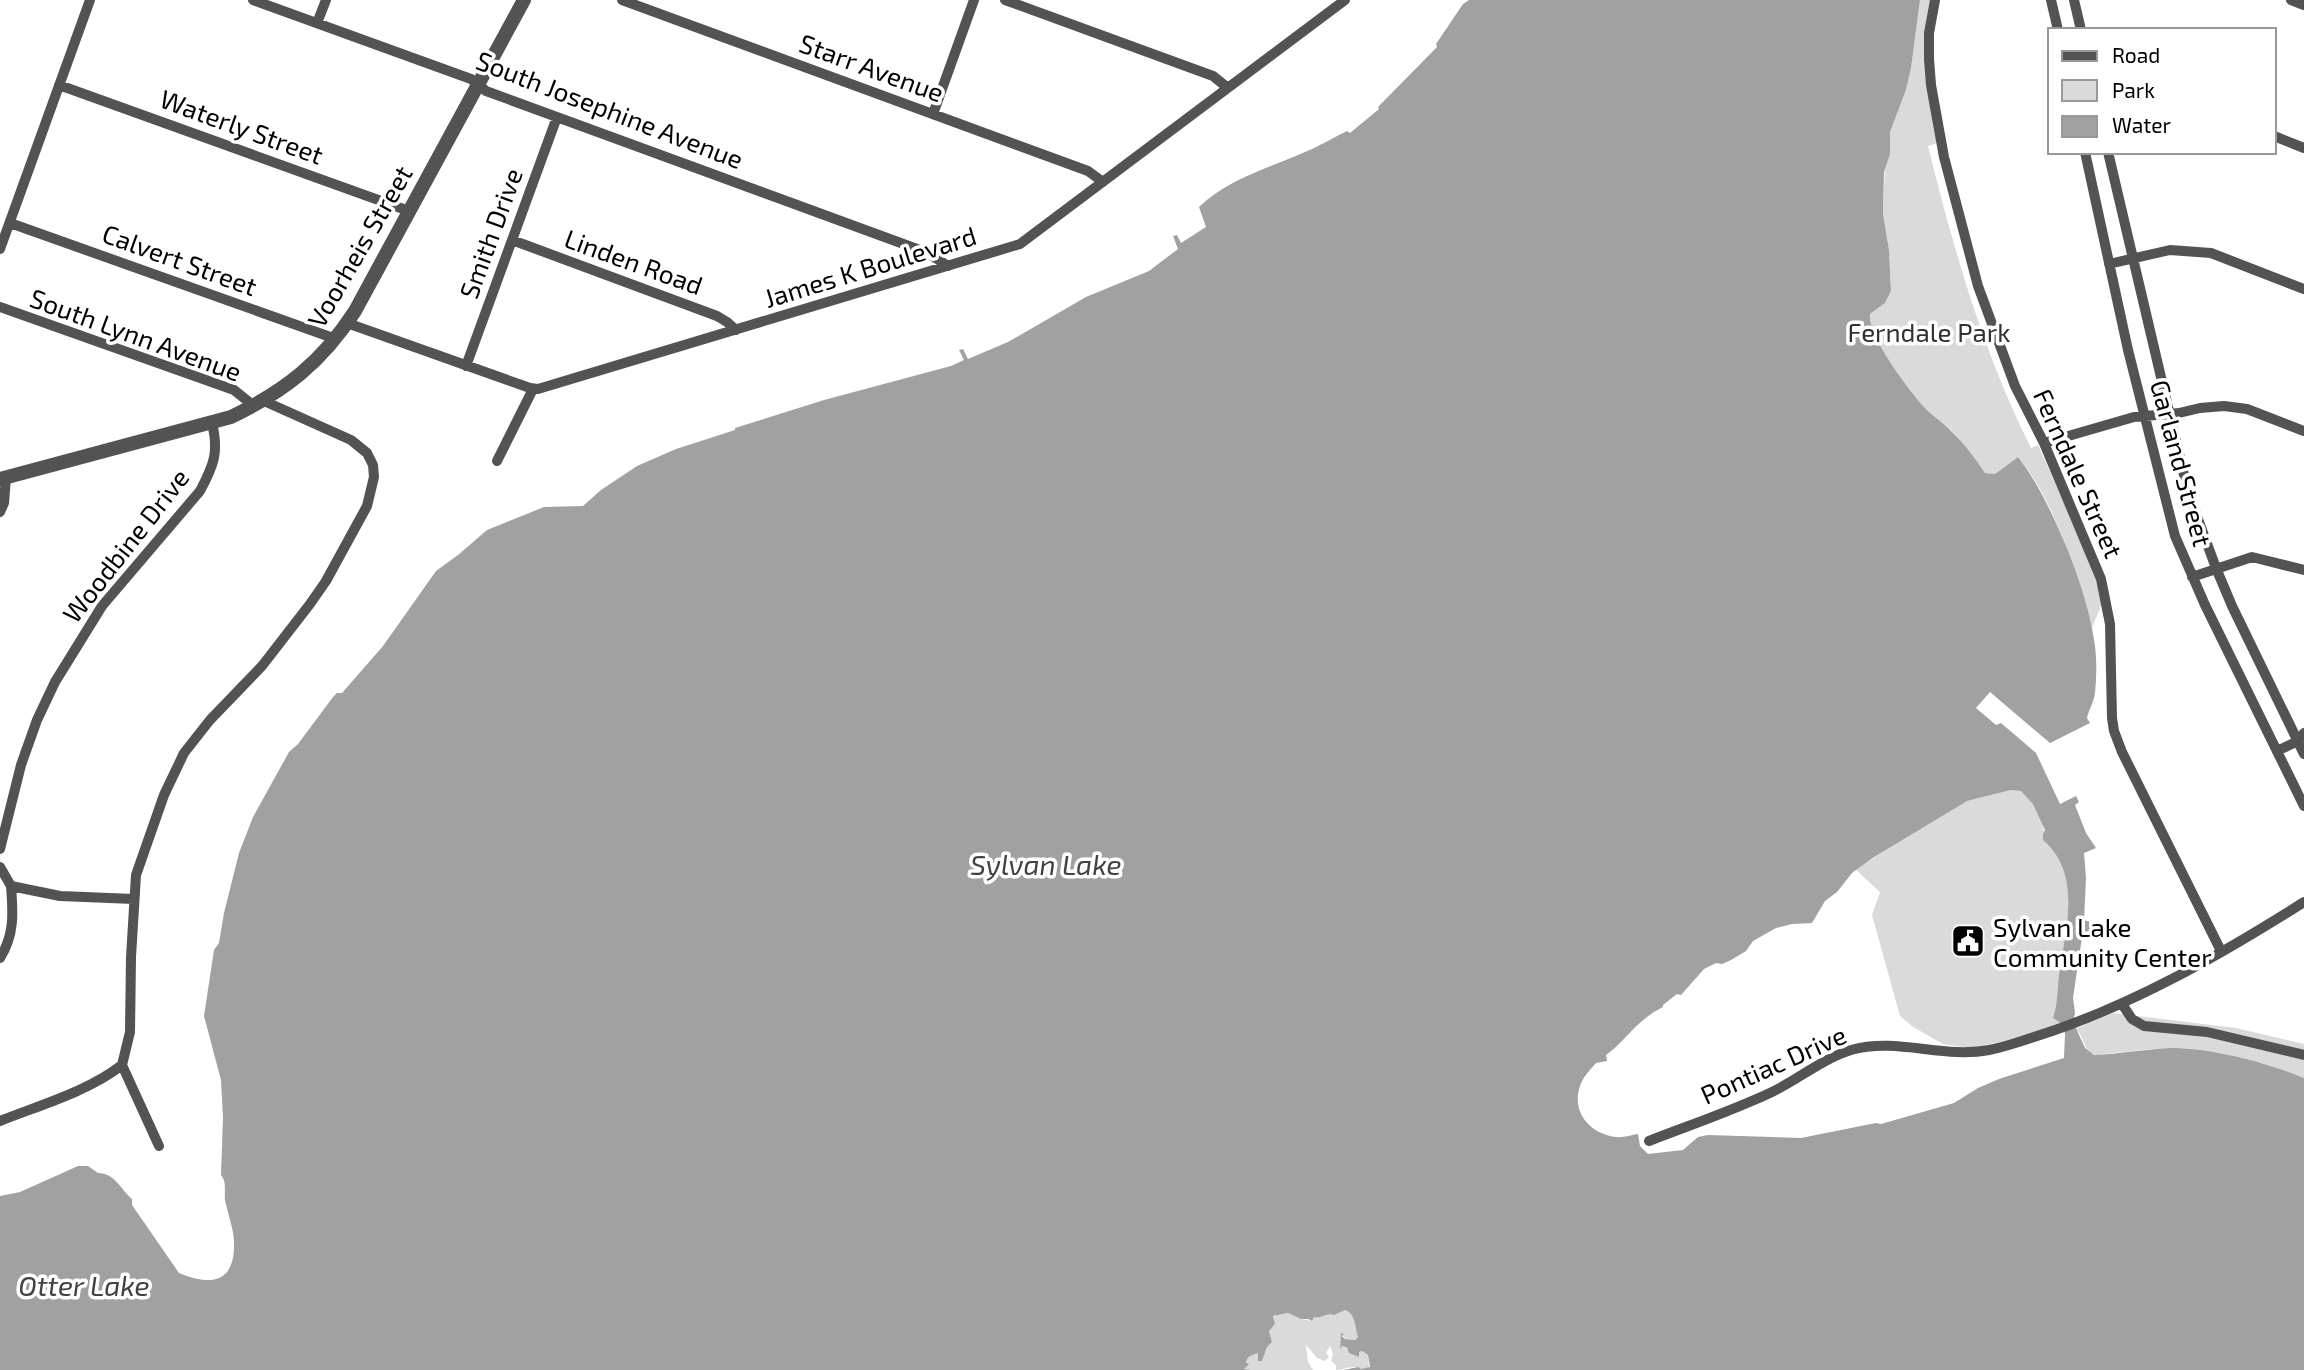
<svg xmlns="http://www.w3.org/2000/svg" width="2304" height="1370" viewBox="0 0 2304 1370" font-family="'Exo 2',sans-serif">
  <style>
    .green { fill: #dadada }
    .water { fill: #a1a1a1; fill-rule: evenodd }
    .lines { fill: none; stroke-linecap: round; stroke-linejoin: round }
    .minor { stroke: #535353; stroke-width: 10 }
    .tertiary { stroke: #535353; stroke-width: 14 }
    .labels { text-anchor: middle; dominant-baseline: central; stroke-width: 7; stroke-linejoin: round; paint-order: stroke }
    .street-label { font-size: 26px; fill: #000; stroke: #fff }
    .park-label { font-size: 26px; fill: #313131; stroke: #fff }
    .poi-label { font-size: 26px; fill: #000; stroke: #fff; text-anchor: start }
    .water-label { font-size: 28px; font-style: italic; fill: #424242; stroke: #fff }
  </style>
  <rect width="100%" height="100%" fill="#fff"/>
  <path class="green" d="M1920 0H1930L1925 28 1937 143 1928 146C1954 251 1983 352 2031 448L2038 445 2074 525 2097 583 2102 603 2092 628C2076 572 2056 503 2018 457L1995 474 1985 473C1975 458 1964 444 1952 431 1943 422 1932 415 1923 406 1908 389 1867 335 1870 314L1885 303 1891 291 1889 250 1883 214 1885 168 1890 154V132L1906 90 1911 68Z
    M2011 790 2021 791C2035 801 2047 823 2043 840 2083 876 2065 930 2059 975 2057 990 2058 1003 2053 1018L2062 1024 2000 1042 1968 1048 1943 1044 1913 1027 1900 1016 1872 915 1880 892 1856 870 1901 839 1957 806 1967 801Z
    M2113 1013 2236 1028 2304 1044V1078C2266 1062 2211 1047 2170 1048 2146 1049 2122 1052 2098 1055L2090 1054C2084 1047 2082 1032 2075 1029Z
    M1345 1310C1355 1313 1358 1327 1358 1337L1355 1340 1346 1339 1341 1333 1340 1348 1342 1346 1359 1357V1352L1362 1351 1368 1355 1369 1368 1361 1369C1353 1364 1345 1370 1336 1370V1365L1331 1361 1333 1354 1330 1346 1326 1353 1329 1357 1325 1361 1317 1358 1306 1345 1308 1362 1313 1370H1244L1248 1363 1246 1361 1251 1354 1258 1353V1360L1262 1361 1267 1347 1272 1342 1269 1330 1275 1324 1272 1319 1276 1315 1288 1313 1301 1319 1312 1321 1313 1317 1332 1314Z"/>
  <path class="water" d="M1469 0H1920L1911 68 1906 90 1890 132V154L1884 172 1883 214 1889 250 1891 291 1885 303 1870 314C1867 335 1908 389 1923 406 1931 415 1943 422 1951 431 1964 443 1975 458 1985 473L1995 474 2018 457C2049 496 2085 584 2093 634 2097 653 2097 673 2095 693 2094 702 2089 709 2087 718L2090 723 2050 743 1990 692 1976 708 1996 725 2001 723 2036 753 2060 804 2076 796 2079 802 2075 805 2086 833 2096 848 2084 853 2086 878 2084 920 2093 923 2091 938 2082 937 2073 998 2075 1013 2073 1022 2085 1048 2094 1055C2120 1054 2145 1049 2171 1048 2212 1048 2266 1062 2304 1078V1370H1344L1358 1367 1361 1369 1370 1367 1368 1355 1362 1351 1359 1352V1357L1349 1353 1347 1348 1342 1346 1340 1349 1341 1333 1344 1334 1342 1336 1345 1339 1355 1340 1358 1337C1355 1327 1356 1314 1345 1310L1334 1315C1327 1312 1321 1319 1314 1317L1312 1321 1308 1319H1301L1288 1313 1273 1316 1275 1324 1269 1331 1272 1342 1267 1347 1262 1361H1258V1353C1253 1355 1248 1355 1246 1362L1249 1364 1244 1369 1251 1370H0V1196L20 1192 78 1166H88L98 1173C115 1173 121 1190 132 1199V1205L179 1273C210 1286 235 1284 234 1243 234 1229 228 1215 225 1200 224 1191 227 1182 221 1175L223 1118 221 1080 204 1016 214 950 219 943 224 913 239 853 253 817 289 752 298 744 333 697 337 693H342L383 646 436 571 458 555 487 530 544 507 583 506 601 490 637 466 676 449 735 430V428L824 400 951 366 964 360 959 350 963 349 968 359 1008 342 1086 297 1149 271 1178 249 1173 236 1177 235 1181 243 1206 227 1199 207C1228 179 1269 168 1305 152 1320 146 1332 138 1347 131L1350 133 1379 109 1378 107 1437 47 1436 44 1463 4ZM2011 790 2021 791 2033 804 2045 830 2043 834V840C2083 875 2065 930 2059 975 2057 990 2058 1003 2053 1018L2062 1024 2065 1034 2064 1058 1999 1079 1978 1088 1954 1103 1881 1124 1876 1123 1801 1138 1708 1135 1698 1137 1683 1150 1648 1154 1640 1146 1638 1134C1631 1135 1623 1138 1616 1137 1590 1134 1571 1112 1580 1086 1583 1077 1590 1070 1596 1063L1607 1061 1606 1055C1628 1039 1635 1021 1663 1007V1005L1677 994 1681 995 1704 969 1716 963 1722 964 1731 960 1746 951 1753 941 1776 928 1792 924 1812 923 1825 901 1837 892 1852 873 1874 857 1967 801Z"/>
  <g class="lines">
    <path class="minor" d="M253 0 471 79 486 91 928 253 948 266
      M622 0 1088 171 1103 182
      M1005 0 1213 76 1228 88
      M1935 0 1929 33V59L1931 85 1944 157 1978 286 2015 386 2044 443 2101 579 2110 624 2112 718 2114 731 2122 752 2221 951
      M2051 0 2058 30
      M2074 0 2081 30
      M2291 0 2304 5
      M317 23 326 0
      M59 85 409 211
      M933 114 974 0
      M2274 136 2304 148
      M2085 152 2128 350 2175 536 2205 605 2304 806
      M2108 152 2188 492 2216 568 2232 606 2304 754
      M10 223 336 339
      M512 240 717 316 727 322 736 330
      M0 249 90 0
      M2109 264 2170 250 2211 253 2304 289
      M0 307 234 390 254 406
      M347 323 530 388 538 389 1020 244 1345 0
      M466 366 557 117
      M2044 443 2134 417 2179 413 2200 408 2224 406 2247 409 2304 431
      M497 461 533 389
      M0 512 4 503 6 477
      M2192 577 2252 557 2304 570
      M2277 751 2298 741 2304 733
      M0 849 21 765 37 720 55 682 102 606 200 491C214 465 219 452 212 423
      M0 867 11 886 60 896 134 899
      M0 958C15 934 13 912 11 886
      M2122 1004 2132 1019 2144 1026 2207 1032 2304 1055
      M0 1121C40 1105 87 1092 122 1065
      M1649 1141C1690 1125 1732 1111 1772 1092 1799 1079 1822 1059 1851 1050 1897 1037 1943 1059 1989 1050 2004 1047 2019 1042 2034 1037 2130 1007 2220 955 2304 902
      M159 1146 122 1065 130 1032 131 957 136 875 164 795 184 753 210 720 262 666 310 604 326 581 367 506 374 477 373 465 367 453 351 440 264 401"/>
    <path class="tertiary" d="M0 479 231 417C285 391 322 362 355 311L524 0"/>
  </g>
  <defs>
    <symbol id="civic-square" viewBox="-11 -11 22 22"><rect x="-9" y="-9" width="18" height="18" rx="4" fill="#000" stroke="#fff"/><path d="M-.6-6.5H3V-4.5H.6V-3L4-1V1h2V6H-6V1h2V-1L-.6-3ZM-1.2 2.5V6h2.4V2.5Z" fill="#fff"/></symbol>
  </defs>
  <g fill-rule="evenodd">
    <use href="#civic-square" x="1949" y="922" width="38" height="38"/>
  </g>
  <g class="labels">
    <g class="street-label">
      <text transform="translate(872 67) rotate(20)">Starr Avenue</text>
      <text transform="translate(610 109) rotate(21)">South Josephine Avenue</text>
      <text transform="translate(242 126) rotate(20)">Waterly Street</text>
      <text transform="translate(490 233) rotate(-70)">Smith Drive</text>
      <text transform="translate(359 246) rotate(-60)">Voorheis Street</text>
      <text transform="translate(180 259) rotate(20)">Calvert Street</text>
      <text transform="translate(634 261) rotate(20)">Linden Road</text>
      <text transform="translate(870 266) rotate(-17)">James K Boulevard</text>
      <text transform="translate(136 334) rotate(20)">South Lynn Avenue</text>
      <text transform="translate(2182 463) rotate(75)">Garland Street</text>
      <text transform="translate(2079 473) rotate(66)">Ferndale Street</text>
      <text transform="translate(125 545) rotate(-52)">Woodbine Drive</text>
      <text transform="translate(1773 1064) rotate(-24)">Pontiac Drive</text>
    </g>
    <g class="park-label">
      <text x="1929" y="331">Ferndale Park</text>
    </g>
    <g class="poi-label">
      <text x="1993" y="926">Sylvan Lake<tspan x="1993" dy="30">Community Center</tspan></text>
    </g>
    <g class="water-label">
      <text x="1046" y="864">Sylvan Lake</text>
      <text x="84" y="1285">Otter Lake</text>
    </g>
  </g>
  <rect x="2048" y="28" width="228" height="126" fill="#ffffff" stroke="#999999" stroke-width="2"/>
  <rect x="2062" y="51" width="35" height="10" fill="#535353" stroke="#999999" stroke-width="2"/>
  <text x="2112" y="63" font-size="21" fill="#000000">Road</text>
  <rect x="2062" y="80" width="35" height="21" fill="#dadada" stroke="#999999" stroke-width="2"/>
  <text x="2112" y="98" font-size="21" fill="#000000">Park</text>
  <rect x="2062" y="116" width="35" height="21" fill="#a1a1a1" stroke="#999999" stroke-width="2"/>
  <text x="2112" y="133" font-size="21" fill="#000000">Water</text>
</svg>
